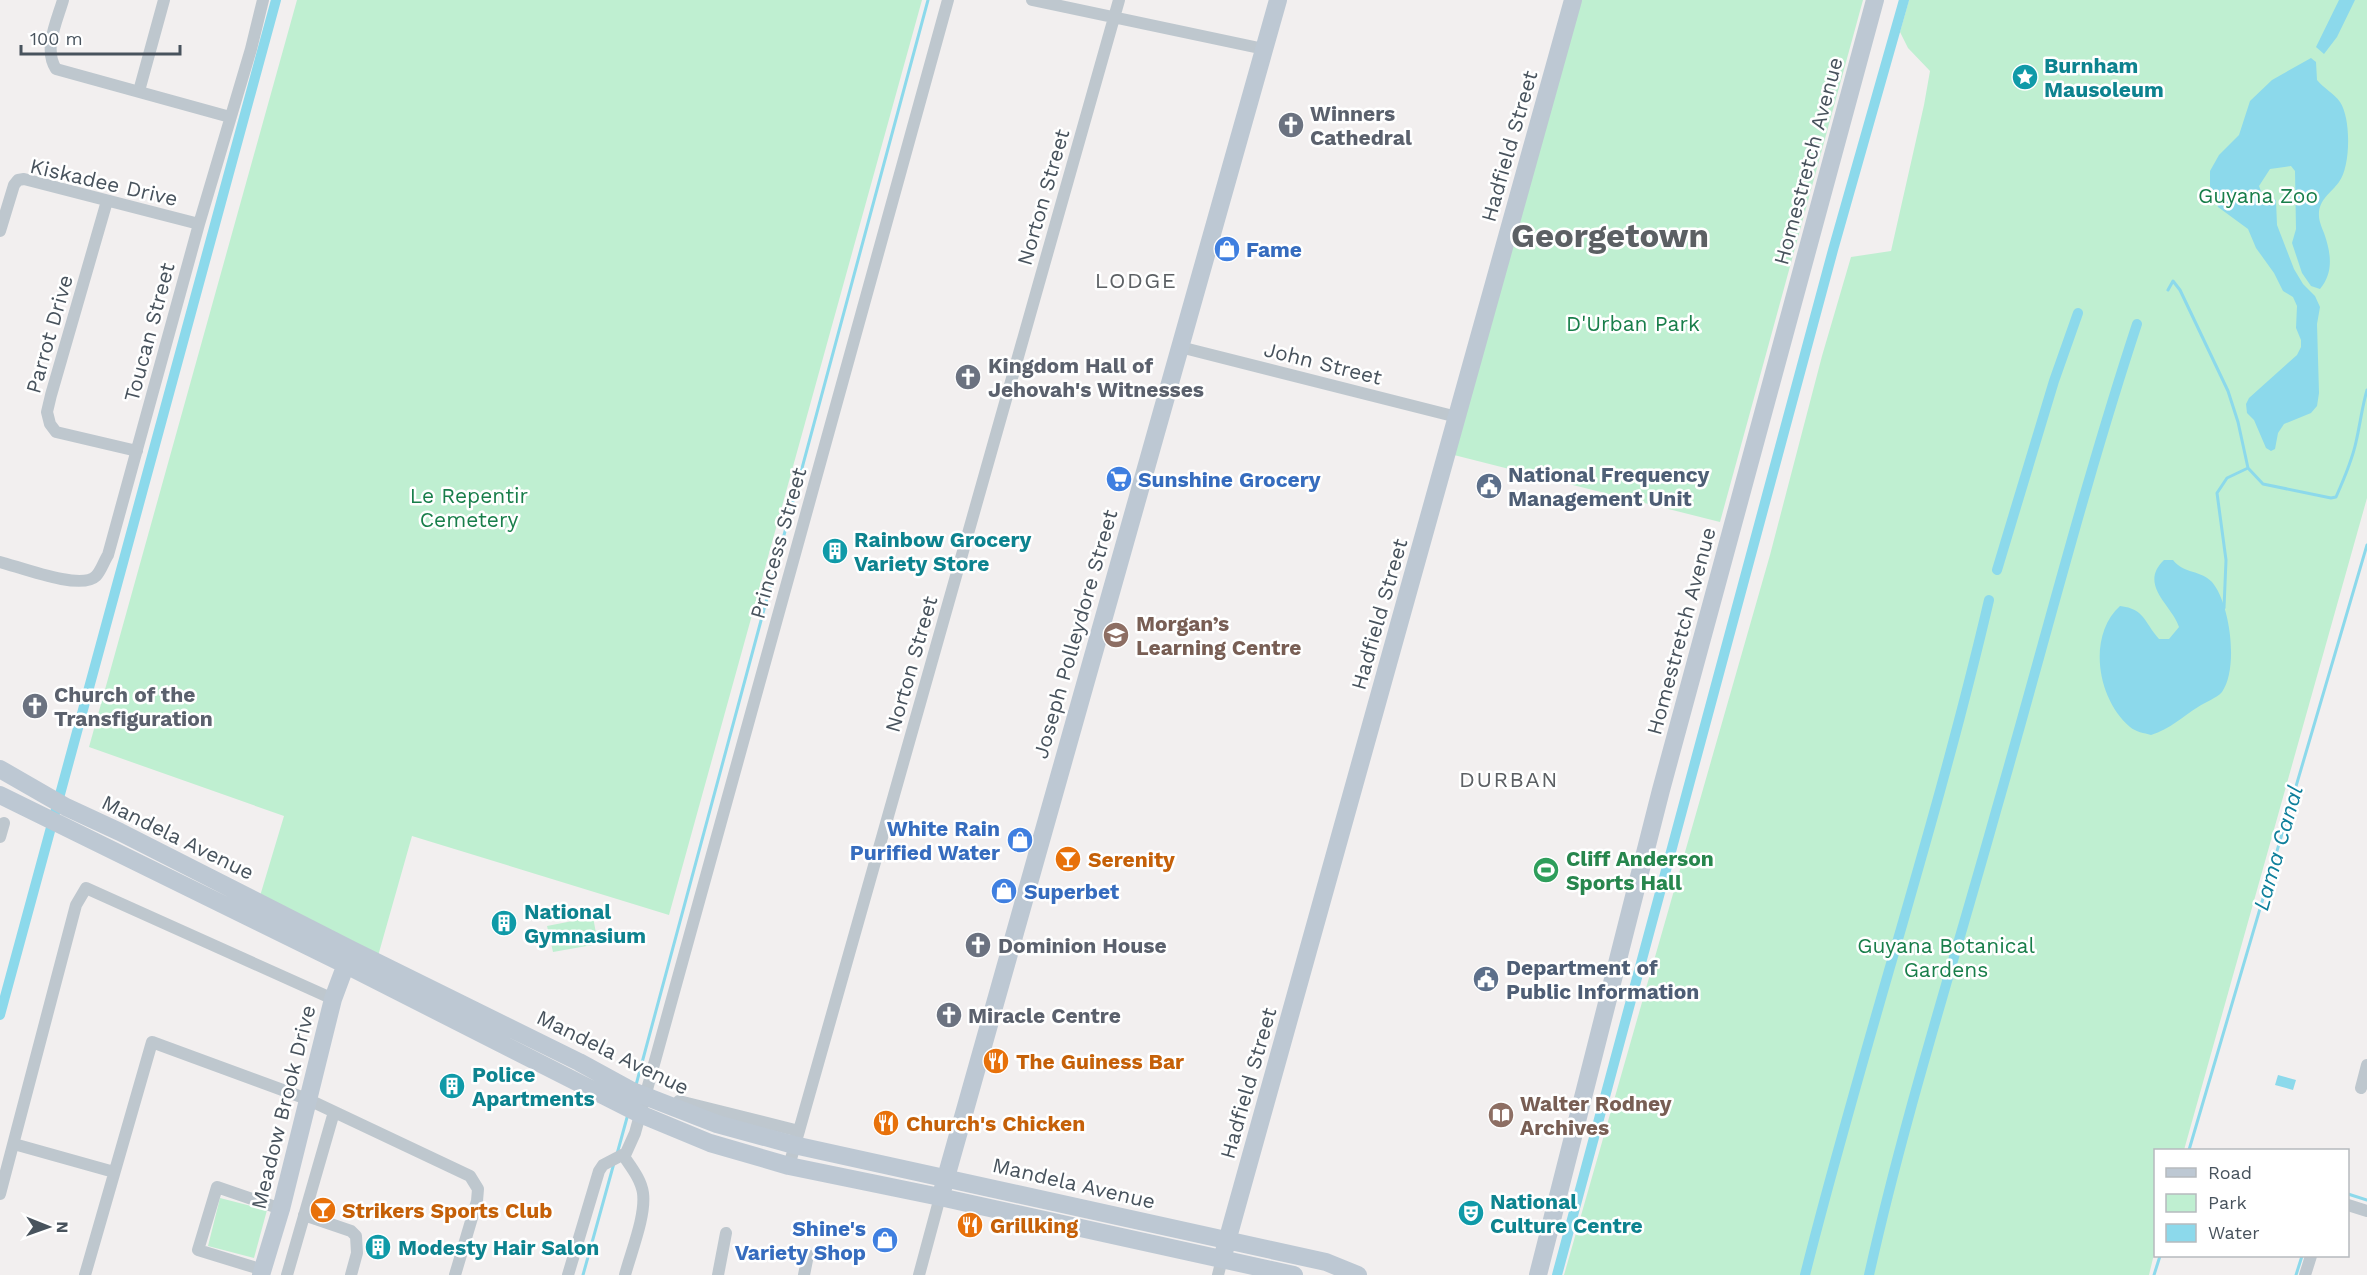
<svg xmlns="http://www.w3.org/2000/svg" width="2367" height="1275" viewBox="0 0 2367 1275" font-family="'Work Sans',sans-serif">
  <style>
    .green { fill: #bfefd1 }
    .water { fill: #8cd9eb }
    .lines { fill: none; stroke-linecap: round; stroke-linejoin: round }
    .stream { stroke: #8cd9eb; stroke-width: 3 }
    .canal { stroke: #8cd9eb; stroke-width: 10 }
    .street { stroke: #bec7ce; stroke-width: 12 }
    .secondary { stroke: #bdc8d3; stroke-width: 18 }
    .labels { text-anchor: middle; dominant-baseline: central; stroke-width: 5; stroke-linejoin: round; paint-order: stroke }
    .culture-label { font-size: 21px; font-weight: bold; fill: #0d838f; stroke: #fff; text-anchor: start }
    .worship-label { font-size: 21px; font-weight: bold; fill: #5b616d; stroke: #fff; text-anchor: start }
    .street-label { font-size: 21px; fill: #48535d; stroke: #fff }
    .park-label { font-size: 21px; fill: #187e4a; stroke: #fff }
    .shop-label { font-size: 21px; font-weight: bold; fill: #366cbe; stroke: #fff; text-anchor: start }
    .service-label { font-size: 21px; font-weight: bold; fill: #4e5e75; stroke: #fff; text-anchor: start }
    .education-label { font-size: 21px; font-weight: bold; fill: #785e54; stroke: #fff; text-anchor: start }
    .leisure-label { font-size: 21px; font-weight: bold; fill: #27864d; stroke: #fff; text-anchor: start }
    .food-label { font-size: 21px; font-weight: bold; fill: #c56008; stroke: #fff; text-anchor: start }
    .neighbourhood-label { font-size: 22px; letter-spacing: 1.5px; fill: #5c6064; stroke: #fff }
    .water-label { font-size: 22px; font-style: italic; fill: #0e7f9b; stroke: #fff }
    .town-label { font-size: 33px; font-weight: bold; fill: #5c6064; stroke: #fff }
  </style>
  <rect width="100%" height="100%" fill="#f2efef"/>
  <path class="green" d="M297 0H922L669 915 412 836 378 956 260 896 284 816 89 747Z
    M1581 0H1863L1720 522 1454 455Z
    M1909 0H2367V498L2184 1150H2156L2155 1250 2149 1275H1564L1770 555 1822 356 1851 257 1891 251 1924 105 1930 71 1908 48 1900 32Z
    M593 917 598 944 553 952 547 926Z
    M220 1198 267 1210 254 1258 208 1246Z"/>
  <path class="water" d="M2339 0H2355L2337 37 2324 54 2316 47Z
    M2311 58 2316 62 2317 80C2323 88 2334 93 2340 102 2351 118 2351 166 2339 182 2331 193 2318 200 2319 216 2319 221 2322 228 2324 233 2331 253 2334 272 2320 289L2311 286 2302 273 2292 243 2296 229 2295 171 2291 166 2270 169 2259 186 2262 194 2276 200 2277 225 2294 269 2303 284 2315 296 2320 307 2317 324 2319 393 2317 406 2311 413 2284 424 2278 433 2275 449 2271 451 2266 448 2254 420 2247 413 2246 404 2249 398 2297 355 2301 347V340L2296 328 2297 306 2293 297 2283 291 2274 273 2256 248 2248 229 2218 207 2210 186V171L2219 155 2239 135 2250 101 2272 80Z
    M2164 560H2173C2184 574 2201 570 2212 582 2230 603 2239 668 2222 692 2217 698 2205 702 2198 707 2182 717 2170 729 2151 735 2144 733 2136 732 2130 727 2097 699 2087 636 2120 606 2145 609 2144 622 2159 639H2169L2179 627C2172 605 2138 585 2164 560Z
    M2278 1075 2296 1080 2293 1090 2275 1085Z"/>
  <g class="lines">
    <path class="stream" d="M2168 290 2173 281 2180 290 2228 391 2238 422 2248 468 2263 484 2331 498 2336 497C2344 479 2352 461 2356 442 2360 425 2362 407 2367 390
      M2224 608 2226 560 2217 493 2227 478 2248 468
      M636 1085 928 0
      M2189 1150 2367 545
      M617 1154 628 1114
      M2348 1194 2367 1200
      M583 1275 614 1163
      M2154 1275 2160 1256
      M2296 1275 2302 1256"/>
    <path class="canal" d="M1997 570 2054 381 2078 313
      M0 1015 276 0
      M1557 1275 1833 250 1904 0
      M1805 1275C1862 1048 1936 827 1989 600
      M1869 1275C1904 1118 1953 965 1996 811 2043 648 2084 485 2137 324"/>
    <path class="street" d="M63 0C57 21 43 49 56 69L230 117
      M1032 0 1264 49
      M139 91 164 0
      M107 201 51 395 47 412 50 424 56 432 137 451
      M0 231 14 185 18 180 24 179 199 224
      M1180 347 1457 417
      M0 562C20 567 81 591 96 576 101 571 104 561 108 555L199 224 251 49 263 0
      M0 837 4 823
      M2361 1088 2367 1065
      M679 1101 799 1131
      M14 1144 114 1172
      M623 1155C631 1167 641 1179 643 1193 646 1216 631 1252 625 1275
      M789 1166 1119 0
      M0 1194 76 905 86 888 333 999
      M2348 1205 2367 1211
      M304 1215 351 1231 356 1236 357 1253 351 1275
      M263 1270 198 1250 217 1187 281 1209
      M85 1275 152 1042 307 1099 470 1176 478 1189 477 1201 455 1275
      M287 1275 334 1112
      M568 1275 599 1171 603 1165 626 1153 635 1133 948 0
      M718 1275 726 1233
      M804 1275 808 1255
      M919 1275 940 1197
      M1218 1275 1222 1259
      M2305 1275 2311 1256"/>
    <path class="secondary" d="M0 769 66 807 120 832 352 950 579 1062 632 1091 717 1124 794 1145 1326 1262 1358 1275
      M0 795 346 965 640 1114 710 1143 789 1166 940 1197 1294 1275
      M943 1188 1278 0
      M1224 1252 1573 0
      M261 1275 281 1209 333 999 349 956
      M1538 1275 1661 790 1875 0"/>
  </g>
  <defs>
    <symbol id="sight-disc" viewBox="-11 -11 22 22"><circle r="9.5" fill="#0f9aa8" stroke="#fff"/><path d="M0-6L1.8-2.2L6-1.7L2.9 1.2L3.7 5.4L0 3.3L-3.7 5.4L-2.9 1.2L-6-1.7L-1.8-2.2Z" fill="#fff"/></symbol>
    <symbol id="church-disc" viewBox="-11 -11 22 22"><circle r="9.5" fill="#6b7280" stroke="#fff"/><path d="M-1.2-6h2.4v3.5h3.3v2.4h-3.3V6h-2.4V-.1h-3.3v-2.4h3.3Z" fill="#fff"/></symbol>
    <symbol id="shop-disc" viewBox="-11 -11 22 22"><circle r="9.5" fill="#3f7fe0" stroke="#fff"/><path d="M-5-2.5h2.3a2.7 3.5 0 0 1 5.4 0H5L5.5 6h-11ZM-1.5-2.5h3a1.5 2.3 0 0 0-3 0Z" fill="#fff"/></symbol>
    <symbol id="supermarket-disc" viewBox="-11 -11 22 22"><circle r="9.5" fill="#3f7fe0" stroke="#fff"/><path d="M-6-5.5h2.5l.6 2H6L4.5 2H-2.5L-4.4-4H-6ZM-1.5 3.2a1.3 1.3 0 1 0 .1 0ZM3 3.2a1.3 1.3 0 1 0 .1 0Z" fill="#fff"/></symbol>
    <symbol id="civic-disc" viewBox="-11 -11 22 22"><circle r="9.5" fill="#5c6f8a" stroke="#fff"/><path d="M-.6-6.5H3V-4.5H.6V-3L4-1V1h2V6H-6V1h2V-1L-.6-3ZM-1.2 2.5V6h2.4V2.5Z" fill="#fff"/></symbol>
    <symbol id="building-disc" viewBox="-11 -11 22 22"><circle r="9.5" fill="#0f9aa8" stroke="#fff"/><path d="M-4-6H4V6H1V3H-1V6H-4ZM-2.5-4.3h1.7v1.8h-1.7ZM.8-4.3h1.7v1.8H.8ZM-2.5-1h1.7V.8h-1.7ZM.8-1h1.7V.8H.8Z" fill="#fff"/></symbol>
    <symbol id="school-disc" viewBox="-11 -11 22 22"><circle r="9.5" fill="#8d6e63" stroke="#fff"/><path d="M0-5L7-2L0 1L-7-2ZM-4 1L0 2.5L4 1V4Q0 6-4 4Z" fill="#fff"/></symbol>
    <symbol id="bar-disc" viewBox="-11 -11 22 22"><circle r="9.5" fill="#e8710a" stroke="#fff"/><path d="M-6-5H6L.8 .8V4.5H3.5V6h-7V4.5H-.8V.8Z" fill="#fff"/></symbol>
    <symbol id="stadium-disc" viewBox="-11 -11 22 22"><circle r="9.5" fill="#2e9e5b" stroke="#fff"/><path d="M0-5a6.5 5 0 1 0 0 10a6.5 5 0 1 0 0-10ZM-3.5-1.8h7v3.6h-7Z" fill="#fff"/></symbol>
    <symbol id="restaurant-disc" viewBox="-11 -11 22 22"><circle r="9.5" fill="#e8710a" stroke="#fff"/><path d="M-5-6h1v4h1v-4h1v4h1v-4h1v5L-1.5 .5V6h-2V.5L-5-1ZM5-6V6H3V1.5H1.5Q1.5-4 5-6Z" fill="#fff"/></symbol>
    <symbol id="library-disc" viewBox="-11 -11 22 22"><circle r="9.5" fill="#8d6e63" stroke="#fff"/><path d="M-6-4Q-3-5.5-.7-3.5V5Q-3 3-6 4ZM6-4Q3-5.5 .7-3.5V5Q3 3 6 4Z" fill="#fff"/></symbol>
    <symbol id="theatre-disc" viewBox="-11 -11 22 22"><circle r="9.5" fill="#0f9aa8" stroke="#fff"/><path d="M-5-5.5Q0-4 5-5.5V0Q5 5 0 6Q-5 5-5 0ZM-3.3-2.5H-1v1.5H-3.3ZM1-2.5H3.3v1.5H1ZM-2.8 1Q0 5.5 2.8 1Z" fill="#fff"/></symbol>
  </defs>
  <g fill-rule="evenodd">
    <use href="#sight-disc" x="2010" y="62" width="30" height="30"/>
    <use href="#church-disc" x="1276" y="110" width="30" height="30"/>
    <use href="#shop-disc" x="1212" y="234" width="30" height="30"/>
    <use href="#church-disc" x="953" y="362" width="30" height="30"/>
    <use href="#supermarket-disc" x="1104" y="464" width="30" height="30"/>
    <use href="#civic-disc" x="1474" y="471" width="30" height="30"/>
    <use href="#building-disc" x="820" y="536" width="30" height="30"/>
    <use href="#school-disc" x="1101" y="620" width="30" height="30"/>
    <use href="#church-disc" x="20" y="691" width="30" height="30"/>
    <use href="#shop-disc" x="1005" y="825" width="30" height="30"/>
    <use href="#bar-disc" x="1053" y="844" width="30" height="30"/>
    <use href="#stadium-disc" x="1531" y="855" width="30" height="30"/>
    <use href="#shop-disc" x="989" y="876" width="30" height="30"/>
    <use href="#building-disc" x="489" y="908" width="30" height="30"/>
    <use href="#church-disc" x="963" y="930" width="30" height="30"/>
    <use href="#civic-disc" x="1471" y="964" width="30" height="30"/>
    <use href="#church-disc" x="934" y="1000" width="30" height="30"/>
    <use href="#restaurant-disc" x="981" y="1046" width="30" height="30"/>
    <use href="#building-disc" x="437" y="1071" width="30" height="30"/>
    <use href="#library-disc" x="1486" y="1100" width="30" height="30"/>
    <use href="#restaurant-disc" x="871" y="1108" width="30" height="30"/>
    <use href="#bar-disc" x="308" y="1195" width="30" height="30"/>
    <use href="#theatre-disc" x="1456" y="1198" width="30" height="30"/>
    <use href="#restaurant-disc" x="955" y="1210" width="30" height="30"/>
    <use href="#shop-disc" x="870" y="1225" width="30" height="30"/>
    <use href="#building-disc" x="363" y="1232" width="30" height="30"/>
  </g>
  <g class="labels">
    <g class="culture-label">
      <text x="2044" y="65">Burnham<tspan x="2044" dy="24">Mausoleum</tspan></text>
      <text x="854" y="539">Rainbow Grocery<tspan x="854" dy="24">Variety Store</tspan></text>
      <text x="524" y="911">National<tspan x="524" dy="24">Gymnasium</tspan></text>
      <text x="472" y="1074">Police<tspan x="472" dy="24">Apartments</tspan></text>
      <text x="1490" y="1201">National<tspan x="1490" dy="24">Culture Centre</tspan></text>
      <text x="398" y="1247">Modesty Hair Salon</text>
    </g>
    <g class="worship-label">
      <text x="1310" y="113">Winners<tspan x="1310" dy="24">Cathedral</tspan></text>
      <text x="988" y="365">Kingdom Hall of<tspan x="988" dy="24">Jehovah's Witnesses</tspan></text>
      <text x="54" y="694">Church of the<tspan x="54" dy="24">Transfiguration</tspan></text>
      <text x="998" y="945">Dominion House</text>
      <text x="968" y="1015">Miracle Centre</text>
    </g>
    <g class="street-label">
      <text transform="translate(1509 146) rotate(-74)">Hadfield Street</text>
      <text transform="translate(1808 161) rotate(-75)">Homestretch Avenue</text>
      <text transform="translate(104 182) rotate(13)">Kiskadee Drive</text>
      <text transform="translate(1043 197) rotate(-74)">Norton Street</text>
      <text transform="translate(149 332) rotate(-75)">Toucan Street</text>
      <text transform="translate(49 334) rotate(-74)">Parrot Drive</text>
      <text transform="translate(1323 363) rotate(14)">John Street</text>
      <text transform="translate(778 543) rotate(-74)">Princess Street</text>
      <text transform="translate(1379 614) rotate(-74)">Hadfield Street</text>
      <text transform="translate(1681 631) rotate(-75)">Homestretch Avenue</text>
      <text transform="translate(1075 634) rotate(-74)">Joseph Polleydore Street</text>
      <text transform="translate(911 664) rotate(-74)">Norton Street</text>
      <text transform="translate(178 837) rotate(26)">Mandela Avenue</text>
      <text transform="translate(613 1052) rotate(26)">Mandela Avenue</text>
      <text transform="translate(1248 1083) rotate(-74)">Hadfield Street</text>
      <text transform="translate(283 1107) rotate(-76)">Meadow Brook Drive</text>
      <text transform="translate(1074 1183) rotate(13)">Mandela Avenue</text>
    </g>
    <g class="park-label">
      <text x="2258" y="195">Guyana Zoo</text>
      <text x="1633" y="323">D'Urban Park</text>
      <text x="469" y="495">Le Repentir<tspan x="469" dy="24">Cemetery</tspan></text>
      <text x="1946" y="945">Guyana Botanical<tspan x="1946" dy="24">Gardens</tspan></text>
    </g>
    <g class="shop-label">
      <text x="1246" y="249">Fame</text>
      <text x="1138" y="479">Sunshine Grocery</text>
      <text x="1000" y="828" text-anchor="end">White Rain<tspan x="1000" dy="24">Purified Water</tspan></text>
      <text x="1024" y="891">Superbet</text>
      <text x="866" y="1228" text-anchor="end">Shine's<tspan x="866" dy="24">Variety Shop</tspan></text>
    </g>
    <g class="service-label">
      <text x="1508" y="474">National Frequency<tspan x="1508" dy="24">Management Unit</tspan></text>
      <text x="1506" y="967">Department of<tspan x="1506" dy="24">Public Information</tspan></text>
    </g>
    <g class="education-label">
      <text x="1136" y="623">Morgan’s<tspan x="1136" dy="24">Learning Centre</tspan></text>
      <text x="1520" y="1103">Walter Rodney<tspan x="1520" dy="24">Archives</tspan></text>
    </g>
    <g class="leisure-label">
      <text x="1566" y="858">Cliff Anderson<tspan x="1566" dy="24">Sports Hall</tspan></text>
    </g>
    <g class="food-label">
      <text x="1088" y="859">Serenity</text>
      <text x="1016" y="1061">The Guiness Bar</text>
      <text x="906" y="1123">Church's Chicken</text>
      <text x="342" y="1210">Strikers Sports Club</text>
      <text x="990" y="1225">Grillking</text>
    </g>
    <g class="neighbourhood-label">
      <text x="1136" y="280">LODGE</text>
      <text x="1509" y="779">DURBAN</text>
    </g>
    <g class="water-label">
      <text transform="translate(2278 848) rotate(-74)">Lama Canal</text>
    </g>
    <g class="town-label">
      <text x="1610" y="235">Georgetown</text>
    </g>
  </g>
  <rect x="2154" y="1149" width="195" height="108" fill="#ffffff" stroke="#b6babe" stroke-width="1.5"/>
  <rect x="2166" y="1168" width="30" height="9" fill="#bdc8d3" stroke="#b6babe" stroke-width="1.5"/>
  <text x="2208" y="1179" font-size="18" fill="#48535d">Road</text>
  <rect x="2166" y="1194" width="30" height="18" fill="#bfefd1" stroke="#b6babe" stroke-width="1.5"/>
  <text x="2208" y="1209" font-size="18" fill="#48535d">Park</text>
  <rect x="2166" y="1224" width="30" height="18" fill="#8cd9eb" stroke="#b6babe" stroke-width="1.5"/>
  <text x="2208" y="1239" font-size="18" fill="#48535d">Water</text>
  <g transform="translate(48 1227) rotate(91)" stroke="#ffffff" stroke-width="4.5" paint-order="stroke">
  <path d="M0-4.5L10 22L0 15L-10 22Z" fill="#48535d"/>
  <text y="-9" font-size="16" font-weight="bold" text-anchor="middle" fill="#48535d">N</text>
  </g>
  <path d="M21 45v9h159v-9" fill="none" stroke="#48535d" stroke-width="3"/>
  <text x="30" y="45" font-size="18" fill="#48535d" stroke="#ffffff" stroke-width="4.5" paint-order="stroke">100 m</text>
</svg>
